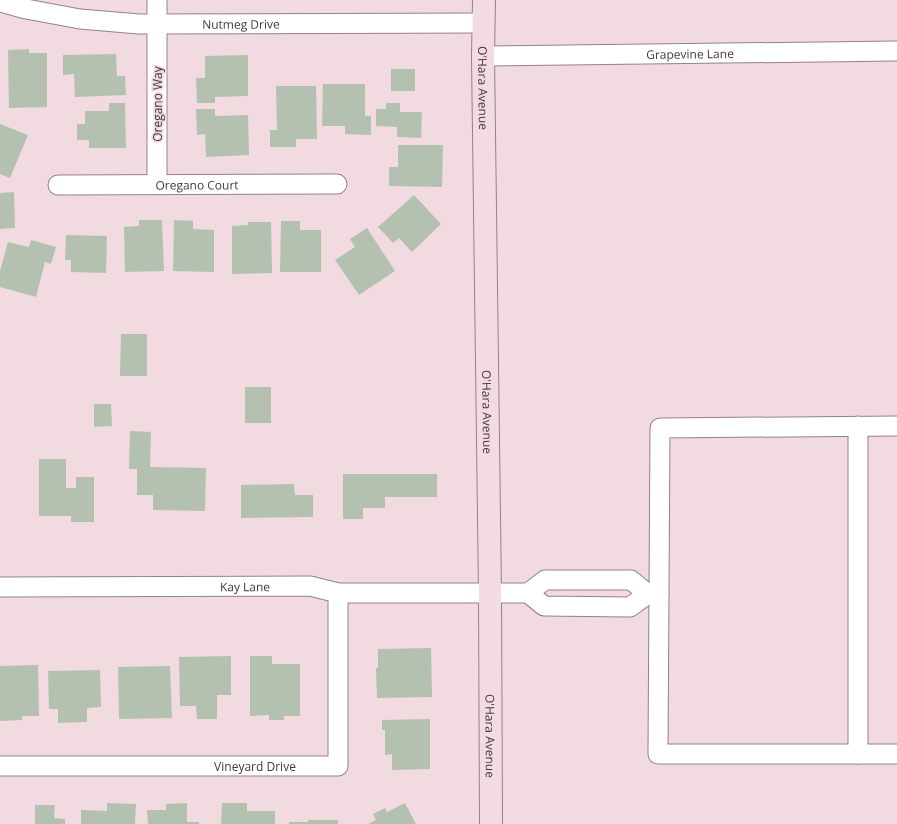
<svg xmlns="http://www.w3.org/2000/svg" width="897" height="824" viewBox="0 0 897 824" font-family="'Open Sans',sans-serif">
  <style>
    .building { fill: #b5c1b0 }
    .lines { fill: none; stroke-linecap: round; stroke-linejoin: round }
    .minor-casing { stroke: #968187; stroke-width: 21 }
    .secondary-casing { stroke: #968187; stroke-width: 24 }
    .minor { stroke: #fff; stroke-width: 19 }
    .secondary { stroke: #f3dbe2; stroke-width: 22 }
    .labels { text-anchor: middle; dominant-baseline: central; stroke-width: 3.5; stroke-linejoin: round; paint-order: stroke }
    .street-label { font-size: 12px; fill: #42393b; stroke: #f1dae0 }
  </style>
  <rect width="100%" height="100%" fill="#f1dae0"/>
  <path class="building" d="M29 49V53H47V107L9 108 8 50Z
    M116 54 117 76H125L126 95 75 97 74 74 63 75V55Z
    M248 55V96L215 97V103H197L196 78H205V56Z
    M391 69H415V91H391Z
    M323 84H365V116H371V135L345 134V126H322Z
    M276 86H316L317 139H296V147H270V130H277Z
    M109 103H125L126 148H89V140H77V124H85V111H109Z
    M386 103H400V112H422L421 138 397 137V127L376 126V109H386Z
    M196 109H215V116L248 115 249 155 206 157 205 134 197 135Z
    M0 124 28 135 10 178 0 174Z
    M398 145H443L442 187 389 186V167H398Z
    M14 192 15 228 0 229V193Z
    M414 195 441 224 412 252 399 238 393 243 378 227Z
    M139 220H162L164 271 125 272 124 227 139 226Z
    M174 220 193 221V229L214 230V272L173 271Z
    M281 221H300V230H321V272H280Z
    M248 222H271L272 273 232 274V226L248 225Z
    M367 228 395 271 359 295 335 260 355 247 350 239Z
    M66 235 107 236 106 273 71 272V260H65Z
    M31 240 56 247 51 264 45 262 36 297 0 287V271L8 242 29 247Z
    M121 334H147V376H120Z
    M245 387H271V423H245Z
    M94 404H111L112 426 94 427Z
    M130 431 151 432 150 467 206 468 205 511 153 510V495H137V469H129Z
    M39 459H66V488H76V477H94V522H71V516H39Z
    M343 474H437V497H385V508H363V519H343Z
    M294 484 295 495H313V517L241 518V485Z
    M431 648 432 697 377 698 376 668H378V649Z
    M231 656V695H217V719H197L196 706H180L179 657Z
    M250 656H272V664H300V716H284V720H269V715L250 716Z
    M38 665 39 716H22V720L0 721V666Z
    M170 666 172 718 119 719 118 667Z
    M100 670 101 707 87 708V722L58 723V709H49L48 671Z
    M430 719V769L392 770V754L385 755V730H382V720Z
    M107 803 136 804 135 824H81V810L107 811Z
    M187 803V822H199V824H148L147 810H166V804Z
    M222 803H247V811H275V824H221Z
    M405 803 416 824H368L376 820 373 814 385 808 387 812Z
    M35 805H55L54 818 65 819V824H35Z
    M308 820H338V824H289V822H308Z"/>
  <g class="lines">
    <defs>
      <g id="minor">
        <path id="s1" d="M0 2 26 9 80 19 139 24 483 23"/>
        <path id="s2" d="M483 56 897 51"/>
        <path d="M157 184V0"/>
        <path id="s3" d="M58 185 337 184"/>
        <path d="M858 426V754"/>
        <path d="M897 426 660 428 658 754H897"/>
        <path id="s4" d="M0 587 310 586 338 593H528L545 580H631L648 594"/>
        <path d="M528 593 544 606 630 607 648 594H659"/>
        <path id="s5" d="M0 766H338V593"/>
      </g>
      <g id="secondary">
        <path id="s6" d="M484 0 483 56 490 593 491 824"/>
      </g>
    </defs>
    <use href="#minor" class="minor-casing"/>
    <use href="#secondary" class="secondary-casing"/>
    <use href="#minor" class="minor"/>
    <use href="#secondary" class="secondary"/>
  </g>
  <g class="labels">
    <g class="street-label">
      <text stroke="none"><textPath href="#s1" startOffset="243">Nutmeg Drive</textPath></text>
      <text stroke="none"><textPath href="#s2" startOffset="207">Grapevine Lane</textPath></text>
      <text stroke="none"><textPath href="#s6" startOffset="88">O'Hara Avenue</textPath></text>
      <text transform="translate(157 104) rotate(-90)">Oregano Way</text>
      <text stroke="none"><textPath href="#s3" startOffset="139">Oregano Court</textPath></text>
      <text stroke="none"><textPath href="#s6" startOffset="412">O'Hara Avenue</textPath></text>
      <text stroke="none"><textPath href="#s4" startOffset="245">Kay Lane</textPath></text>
      <text stroke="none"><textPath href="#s6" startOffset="736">O'Hara Avenue</textPath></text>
      <text stroke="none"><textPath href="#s5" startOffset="255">Vineyard Drive</textPath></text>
    </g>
  </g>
</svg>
